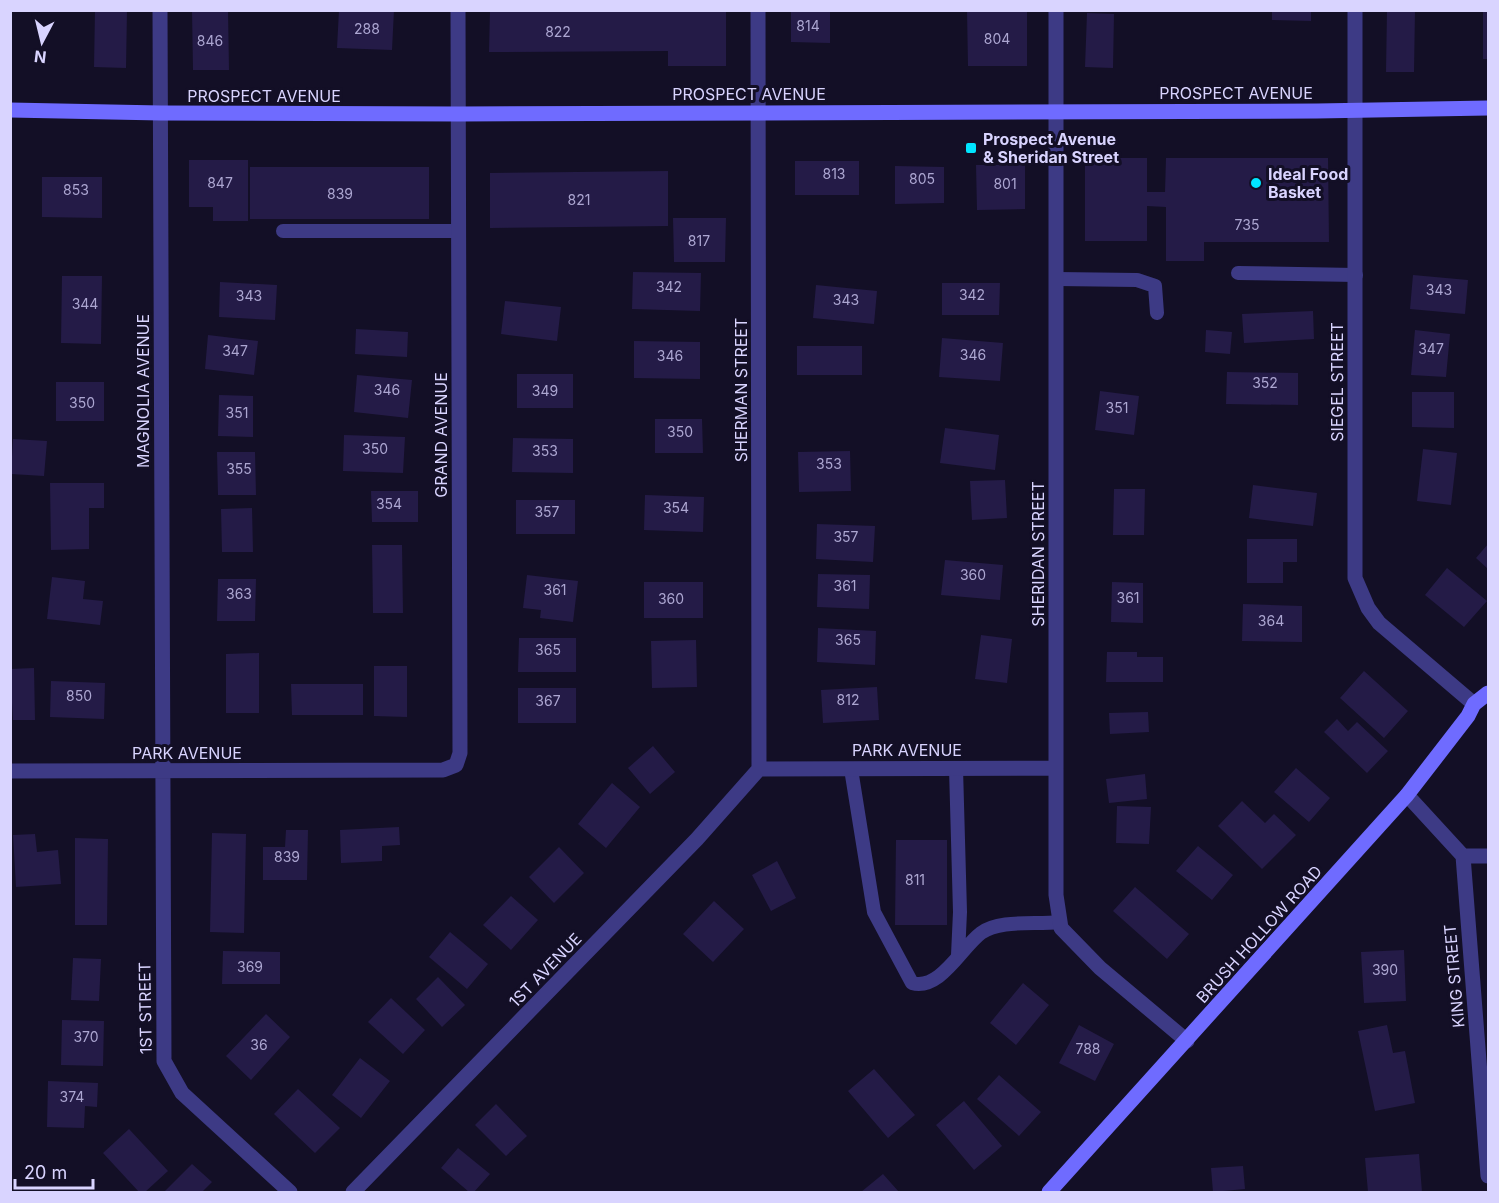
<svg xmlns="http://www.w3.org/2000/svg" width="1499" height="1203" viewBox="0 0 1499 1203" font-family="Inter,sans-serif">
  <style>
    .building { fill: #241b47 }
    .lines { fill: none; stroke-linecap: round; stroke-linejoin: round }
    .service { stroke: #3d3a85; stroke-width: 14 }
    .minor { stroke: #3d3a85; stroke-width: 15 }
    .secondary { stroke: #6f6bff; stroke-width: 15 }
    .poi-dot { fill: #00e5ff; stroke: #130f26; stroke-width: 2 }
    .labels { text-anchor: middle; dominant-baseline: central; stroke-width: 6; stroke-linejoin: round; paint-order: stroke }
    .number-label { font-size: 14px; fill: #aca6d1 }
    .street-label { font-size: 16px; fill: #d9d4ff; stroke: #130f26 }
    .poi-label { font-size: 16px; font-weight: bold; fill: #d9d4ff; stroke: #130f26; text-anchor: start }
  </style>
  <rect width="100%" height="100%" fill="#130f26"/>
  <path class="building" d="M95 10H127L126 68 94 67Z
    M192 10H228L229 70H193Z
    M339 10H394L392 50 337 48Z
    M490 10H726V66H668V51L489 52Z
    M791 10H830V43L791 42Z
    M967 10H1027V66H968Z
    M1272 10H1311V21L1272 20Z
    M1387 10H1415L1414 72H1386Z
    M1483 10H1488V59H1483Z
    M1087 13 1114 14 1113 68 1085 67Z
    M1085 158H1147V192H1165L1166 158H1328L1329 242H1204V261H1166V207L1147 206V241H1085Z
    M189 160H248V221H213V207H189Z
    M795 161H859V195H795Z
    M976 165H1025V209L977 210Z
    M895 166 944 167V203L895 204Z
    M250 167H429V219H250Z
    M668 171V226L490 228V173Z
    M42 177H102V218L42 217Z
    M673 218H726L725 262H674Z
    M633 272 701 273 700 311 632 309Z
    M1413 275 1468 280 1465 314 1410 309Z
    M62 276H102L101 344 61 343Z
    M220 282 277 285 275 320 219 317Z
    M942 283H1000L999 315H942Z
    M816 285 877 291 874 324 813 318Z
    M505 301 561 307 557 341 501 334Z
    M1313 311 1314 339 1244 343 1242 314Z
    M356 329 408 332 407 357 355 354Z
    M1206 330 1232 332 1230 354 1205 352Z
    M1415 330 1450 334 1446 377 1411 375Z
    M208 335 258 341 254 375 205 369Z
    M942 338 1003 343 1000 381 939 377Z
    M634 341 700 342V379L634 378Z
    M797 346H862V375H797Z
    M1227 372 1298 373V405L1226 404Z
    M517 374H573V408H517Z
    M357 375 412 380 408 418 354 412Z
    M56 382H104V421H56Z
    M1100 391 1139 396 1134 435 1095 430Z
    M1412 392H1454V428L1412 427Z
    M219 395 253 396V437L218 436Z
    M655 419H702L703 453H655Z
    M945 428 999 435 995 470 940 463Z
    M344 435 405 437 403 473 343 471Z
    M513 438 573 439V473L512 472Z
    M13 439 47 441 44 476 11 474Z
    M1423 449 1457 453 1451 505 1417 501Z
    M850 451 851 491 799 492 798 452Z
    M217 452H255L256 495H218Z
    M1005 480 1007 518 972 520 970 481Z
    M50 483H104V508H89V549L51 550Z
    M1253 485 1317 493 1313 526 1249 518Z
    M1114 489H1145L1144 535H1113Z
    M371 491H418V522H372Z
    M645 495 704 497 703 532 644 530Z
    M516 500H575V534H516Z
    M252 508 253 552H222L221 509Z
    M817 524 875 526 873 562 816 559Z
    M1247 539H1297V562H1283V583H1247Z
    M1488 544V569L1476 558Z
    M372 545H402L403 613H373Z
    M945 560 1003 565 1000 600 941 595Z
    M1447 568 1487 601 1464 627 1425 595Z
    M818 574 870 575 869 609 817 607Z
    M527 575 578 581 573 622 540 618 541 610 523 608Z
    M52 577 85 581 83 599 103 601 100 625 47 619Z
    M218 579H256L255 621H217Z
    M644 582H703V618H644Z
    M1112 582 1143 583V623L1111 622Z
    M1243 604 1302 606V642L1242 641Z
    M818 628 876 631 875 665 817 662Z
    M981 635 1012 639 1007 683 975 679Z
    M519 638H576V672H518Z
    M696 640 697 687 652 688 651 641Z
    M1107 652H1137V657H1163V682H1106Z
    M259 653V713H226V654Z
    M374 666H407V717L374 716Z
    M34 668 35 720H13L10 669Z
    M1364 671 1408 711 1384 738 1340 698Z
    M51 681 105 683 104 719 50 717Z
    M291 684H363V715H292Z
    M877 687 879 720 823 723 821 690Z
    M518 688H576V723H518Z
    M1148 712 1149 732 1110 734 1109 713Z
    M1337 719 1348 731 1357 722 1388 751 1367 773 1324 732Z
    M653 746 675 772 650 794 628 768Z
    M1296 768 1330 798 1309 822 1274 792Z
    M1145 774 1147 799 1109 803 1106 779Z
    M612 783 640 807 606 848 578 824Z
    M1242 801 1265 823 1274 814 1296 835 1262 869 1218 826Z
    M1117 806 1151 807 1149 844 1116 843Z
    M399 827 400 845 382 846V861L341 863 340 830Z
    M286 830H308L307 880H263V847H285Z
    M212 833 246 834 244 933 210 932Z
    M35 834 37 852 58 850 61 884 16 887 13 835Z
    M75 838 108 839 107 925H75Z
    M896 840H947V925H895Z
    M1198 846 1233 875 1212 900 1176 871Z
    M559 847 584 873 554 903 529 877Z
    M777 861 796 898 771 911 752 875Z
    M1135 887 1189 934 1167 959 1113 911Z
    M511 896 538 920 511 950 483 925Z
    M714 901 744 929 713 962 683 934Z
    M450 932 488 964 467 989 429 957Z
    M1404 950 1406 1001 1364 1003 1361 952Z
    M223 951 280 952V984H222Z
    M73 958 101 959 99 1001 71 1000Z
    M438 977 465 1005 442 1027 416 999Z
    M1023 983 1049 1005 1016 1045 990 1023Z
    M391 998 425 1030 403 1054 368 1022Z
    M266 1014 290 1037 251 1080 226 1056Z
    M62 1020 104 1021 103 1066 61 1065Z
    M1079 1025 1114 1044 1095 1081 1059 1063Z
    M1387 1025 1393 1053 1405 1051 1415 1103 1375 1111 1358 1031Z
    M360 1058 390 1081 361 1118 332 1095Z
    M874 1069 915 1115 888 1138 848 1091Z
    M999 1075 1041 1112 1019 1136 977 1099Z
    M48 1081 98 1083 97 1107 85 1106 84 1128 47 1127Z
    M298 1089 340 1128 315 1153 274 1114Z
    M964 1101 1002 1146 974 1170 936 1125Z
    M496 1104 527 1136 506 1156 475 1125Z
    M129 1129 168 1171 145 1192H139L103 1153Z
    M458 1148 490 1174 474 1192H469L441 1168Z
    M1419 1154 1422 1192H1368L1365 1158Z
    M192 1164 212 1182 202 1192H164Z
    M1243 1166 1245 1189 1213 1192 1211 1168Z
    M883 1174 899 1192H861Z"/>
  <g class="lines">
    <path class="service" d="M283 231H459
      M1238 273 1356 275
      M1057 279 1137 280 1155 286 1157 313
      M956 768 960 912 958 955
      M851 769 874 912 912 983C940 991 961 948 981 933 1000 919 1036 925 1059 922"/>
    <path class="minor" d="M160 10 164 1061 182 1093 290 1192
      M758 10 759 769
      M1056 10V895L1061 928 1100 968 1187 1041
      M1355 10V578L1368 608 1379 623 1474 704
      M759 769 1056 768
      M10 771 443 770 456 765 460 753 458 10
      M1407 795 1463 856 1488 1176
      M1463 856H1488
      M353 1192 697 839 759 769"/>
    <path class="secondary" d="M10 110 161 113 459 114 1317 111 1488 108
      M1049 1192 1407 795 1468 716 1474 704 1488 693"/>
  </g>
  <g class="poi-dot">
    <rect x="965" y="142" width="12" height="12" rx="3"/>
    <circle cx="1256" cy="183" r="6"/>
  </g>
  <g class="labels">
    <g class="number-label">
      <text x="808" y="25">814</text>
      <text x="367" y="28">288</text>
      <text x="558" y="31">822</text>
      <text x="997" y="38">804</text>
      <text x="210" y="40">846</text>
      <text x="834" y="173">813</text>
      <text x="922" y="178">805</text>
      <text x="220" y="182">847</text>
      <text x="1005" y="183">801</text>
      <text x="76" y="189">853</text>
      <text x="340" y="193">839</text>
      <text x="579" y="199">821</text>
      <text x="1247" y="224">735</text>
      <text x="699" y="240">817</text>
      <text x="669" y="286">342</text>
      <text x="1439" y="289">343</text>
      <text x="972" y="294">342</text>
      <text x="249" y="295">343</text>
      <text x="846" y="299">343</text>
      <text x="85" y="303">344</text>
      <text x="1431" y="348">347</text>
      <text x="235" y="350">347</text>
      <text x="973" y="354">346</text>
      <text x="670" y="355">346</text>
      <text x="1265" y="382">352</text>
      <text x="387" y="389">346</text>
      <text x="545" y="390">349</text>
      <text x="82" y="402">350</text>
      <text x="1117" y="407">351</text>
      <text x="237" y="412">351</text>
      <text x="680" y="431">350</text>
      <text x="375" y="448">350</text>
      <text x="545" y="450">353</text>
      <text x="829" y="463">353</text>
      <text x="239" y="468">355</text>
      <text x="389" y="503">354</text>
      <text x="676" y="507">354</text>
      <text x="547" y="511">357</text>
      <text x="846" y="536">357</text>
      <text x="973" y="574">360</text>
      <text x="845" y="585">361</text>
      <text x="555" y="589">361</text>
      <text x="239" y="593">363</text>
      <text x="1128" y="597">361</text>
      <text x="671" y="598">360</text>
      <text x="1271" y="620">364</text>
      <text x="848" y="639">365</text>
      <text x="548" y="649">365</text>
      <text x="79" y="695">850</text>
      <text x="848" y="699">812</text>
      <text x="548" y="700">367</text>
      <text x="287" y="856">839</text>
      <text x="915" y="879">811</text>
      <text x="250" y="966">369</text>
      <text x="1385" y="969">390</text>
      <text x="86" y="1036">370</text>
      <text x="259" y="1044">36</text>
      <text x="1088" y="1048">788</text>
      <text x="72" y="1096">374</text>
    </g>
    <g class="street-label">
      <text x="1236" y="93">PROSPECT AVENUE</text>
      <text x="749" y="94">PROSPECT AVENUE</text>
      <text x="264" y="96">PROSPECT AVENUE</text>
      <text transform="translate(1337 382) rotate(-90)">SIEGEL STREET</text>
      <text transform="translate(741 390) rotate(-90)">SHERMAN STREET</text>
      <text transform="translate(143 391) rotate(-90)">MAGNOLIA AVENUE</text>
      <text transform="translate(441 435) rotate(-90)">GRAND AVENUE</text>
      <text transform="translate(1038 554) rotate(-90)">SHERIDAN STREET</text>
      <text x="907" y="750">PARK AVENUE</text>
      <text x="187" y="753">PARK AVENUE</text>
      <text transform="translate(1259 934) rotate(-48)">BRUSH HOLLOW ROAD</text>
      <text transform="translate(545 970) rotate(-46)">1ST AVENUE</text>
      <text transform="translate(1454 976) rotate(-95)">KING STREET</text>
      <text transform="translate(145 1008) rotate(-91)">1ST STREET</text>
    </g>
    <g class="poi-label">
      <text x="983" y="139">Prospect Avenue<tspan x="983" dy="18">&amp; Sheridan Street</tspan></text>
      <text x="1268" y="174">Ideal Food<tspan x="1268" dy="18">Basket</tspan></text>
    </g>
  </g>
  <rect width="1499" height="1203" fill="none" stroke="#d9d4ff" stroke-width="24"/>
  <g transform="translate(42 42) rotate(187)" stroke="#130f26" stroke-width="4.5" paint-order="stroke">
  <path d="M0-4.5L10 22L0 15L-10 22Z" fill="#d9d4ff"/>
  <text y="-9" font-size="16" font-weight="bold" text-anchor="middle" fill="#d9d4ff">N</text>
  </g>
  <path d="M15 1179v9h78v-9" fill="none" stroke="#d9d4ff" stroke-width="3"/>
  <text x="24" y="1179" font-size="18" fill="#d9d4ff" stroke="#130f26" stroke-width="4.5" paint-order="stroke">20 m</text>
</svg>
